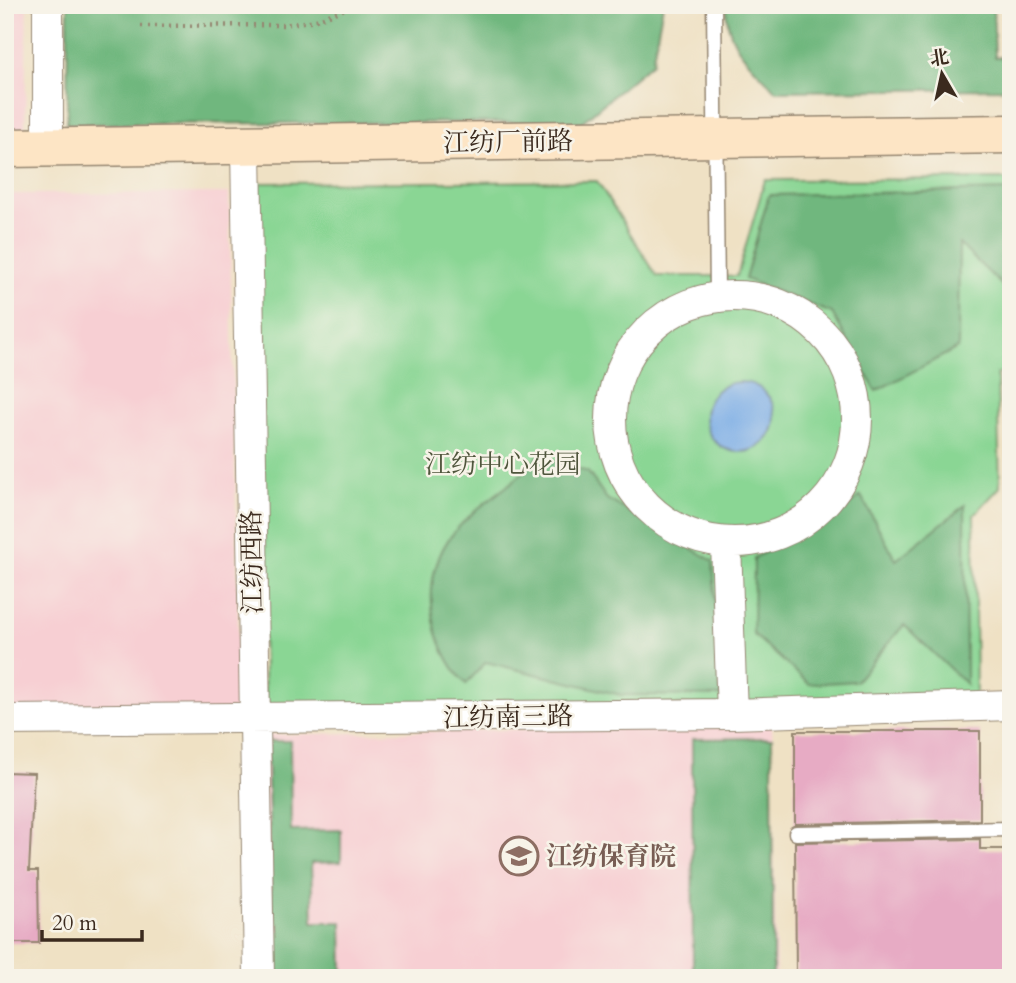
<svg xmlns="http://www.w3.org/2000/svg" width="1016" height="983" viewBox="0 0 1016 983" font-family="Cardo,'Noto Serif SC',serif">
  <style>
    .built { fill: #f7cfd3 }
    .green { fill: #8ad694; stroke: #628059; stroke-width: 2 }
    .forest { fill: #6fb77e; stroke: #55704e; stroke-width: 2 }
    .water { fill: #79ace6; stroke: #5a6b82; stroke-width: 2 }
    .building { fill: #e7abc4 }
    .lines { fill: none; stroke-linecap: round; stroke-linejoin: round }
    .lane-casing { stroke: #958671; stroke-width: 17 }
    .street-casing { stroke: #958671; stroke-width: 32 }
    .secondary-casing { stroke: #958671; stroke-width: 41 }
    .path { stroke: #958671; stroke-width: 4.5; stroke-dasharray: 2 5; stroke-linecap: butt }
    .lane { stroke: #fff; stroke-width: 14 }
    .street { stroke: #fff; stroke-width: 30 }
    .secondary { stroke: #fde5c5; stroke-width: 38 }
    .labels { text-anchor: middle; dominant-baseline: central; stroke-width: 5; stroke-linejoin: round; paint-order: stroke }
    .street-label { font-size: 26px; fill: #3b2a1e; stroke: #f7f3e8 }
    .park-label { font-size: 26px; fill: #4f553c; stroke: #f7f3e8 }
    .education-label { font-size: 26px; font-weight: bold; fill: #785e54; stroke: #f7f3e8; text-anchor: start }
  </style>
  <rect width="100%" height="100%" fill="#f7f3e8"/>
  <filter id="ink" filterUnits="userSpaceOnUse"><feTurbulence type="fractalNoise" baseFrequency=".0143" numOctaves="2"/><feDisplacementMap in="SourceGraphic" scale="14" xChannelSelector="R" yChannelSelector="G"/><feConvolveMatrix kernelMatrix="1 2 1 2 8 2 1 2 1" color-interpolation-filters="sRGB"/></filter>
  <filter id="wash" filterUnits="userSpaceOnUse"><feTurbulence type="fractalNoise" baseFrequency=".00686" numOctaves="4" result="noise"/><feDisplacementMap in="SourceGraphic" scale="28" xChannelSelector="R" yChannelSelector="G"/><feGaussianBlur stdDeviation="1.57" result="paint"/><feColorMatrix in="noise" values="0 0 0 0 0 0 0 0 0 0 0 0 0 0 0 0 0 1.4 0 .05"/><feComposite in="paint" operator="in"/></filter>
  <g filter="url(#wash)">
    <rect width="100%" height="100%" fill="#efe1c4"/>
    <path class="built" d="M5 5H27L25 131H5Z
      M229 193 240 712 5 714V194Z
      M772 724 776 978H266L263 735Z"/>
    <path class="green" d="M1011 179V374H997L1000 487 974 515 976 701 265 711 252 183 597 181 657 276H737L765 180Z"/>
    <path class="forest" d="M68 5H663L652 63 582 122 67 124Z
      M726 5H993L995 57H1011V89L776 91C750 62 726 47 726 5Z
      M1011 190V294L959 244 958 348 876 391 832 313 745 279 769 195Z
      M538 456 588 472 607 499 713 561 721 696 621 695 486 662 466 684C429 646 417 575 455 531 480 501 514 487 538 456Z
      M861 496 896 560 965 505 966 684 904 625 856 681 809 684 753 634 754 558 842 510Z
      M772 738 773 978H693L692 739Z
      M267 741H290L291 831 341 830V862L311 863 313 922H342L343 978H273Z"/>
    <path class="water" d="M705 417a35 35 0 1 1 70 0a35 35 0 1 1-70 0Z"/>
    <g id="blocks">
      <path class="building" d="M795 731H980V820L795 824Z
        M5 772 34 773 29 871H38L39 943H5Z
        M980 839V849H1011V978H796L795 842Z"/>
    </g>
  </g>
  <g filter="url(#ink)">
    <use href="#blocks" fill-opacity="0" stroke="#958671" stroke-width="2"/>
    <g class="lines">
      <defs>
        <path id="lane" d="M714 5 717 295
          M796 833 1011 829"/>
        <path id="street" d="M48 5V147
          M246 146 259 978
          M611 419a123 123 0 1 1 246 0a123 123 0 1 1-246 0Z
          M726 543 732 714
          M5 720 732 714 1011 705"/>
        <path id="secondary" d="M5 148 1011 134"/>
      </defs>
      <use href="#lane" class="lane-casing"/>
      <use href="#street" class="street-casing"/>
      <use href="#secondary" class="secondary-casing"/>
      <path class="path" d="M519 5 531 11 566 13 575 5
        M141 26 283 25 316 20 355 5"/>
      <use href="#lane" class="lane"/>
      <use href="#street" class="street"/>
      <use href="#secondary" class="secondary"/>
    </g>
  </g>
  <defs>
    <symbol id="school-ring" viewBox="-11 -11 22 22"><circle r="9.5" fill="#f7f3e8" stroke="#8d6e63" stroke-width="1.5"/><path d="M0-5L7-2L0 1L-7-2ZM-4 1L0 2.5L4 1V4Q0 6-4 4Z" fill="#8d6e63"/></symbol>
  </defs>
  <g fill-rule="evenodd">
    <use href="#school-ring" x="497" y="834" width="44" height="44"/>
  </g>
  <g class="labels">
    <g class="street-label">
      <text transform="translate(508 142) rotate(-1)">江纺厂前路</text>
      <text transform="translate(252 562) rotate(-91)">江纺西路</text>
      <text transform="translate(508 717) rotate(-1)">江纺南三路</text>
    </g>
    <g class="park-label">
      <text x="503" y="464">江纺中心花园</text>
    </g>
    <g class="education-label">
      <text x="546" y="856">江纺保育院</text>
    </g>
  </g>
  <rect width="1016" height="983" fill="none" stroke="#f7f3e8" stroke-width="28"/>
  <g transform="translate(942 74) rotate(351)" stroke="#f7f3e8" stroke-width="5" paint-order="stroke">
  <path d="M0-5L12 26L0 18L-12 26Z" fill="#3b2a1e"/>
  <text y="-10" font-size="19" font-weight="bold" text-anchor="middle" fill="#3b2a1e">北</text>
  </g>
  <path d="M42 930v10h100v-10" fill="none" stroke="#3b2a1e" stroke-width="3.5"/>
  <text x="52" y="930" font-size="21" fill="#3b2a1e" stroke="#f7f3e8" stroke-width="5" paint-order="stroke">20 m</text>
</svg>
